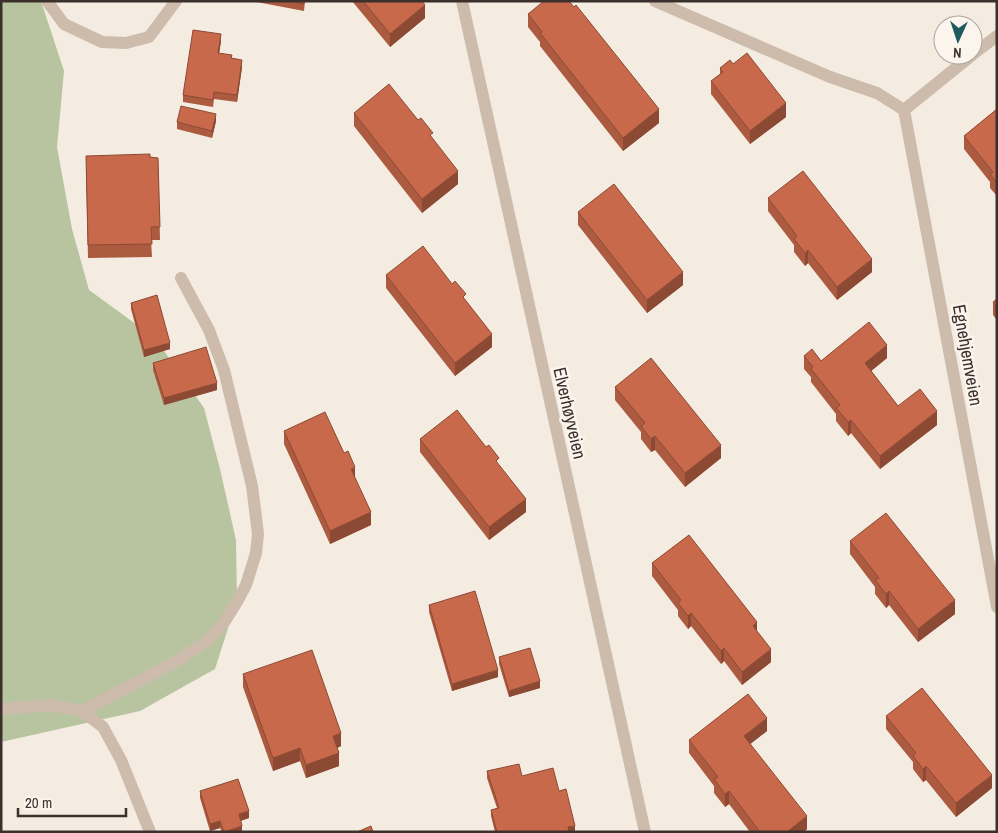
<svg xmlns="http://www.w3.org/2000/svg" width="998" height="833" viewBox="0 0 998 833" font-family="'Archivo Narrow',sans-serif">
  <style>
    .green { fill: #b8c4a0 }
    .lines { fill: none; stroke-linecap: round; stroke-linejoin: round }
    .minor { stroke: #cdbbac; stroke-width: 12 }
    .wall { fill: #ac5a40 }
    .shaded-wall { fill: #8c4a34 }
    .building { fill: #c8694b; stroke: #8c4a34 }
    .labels { text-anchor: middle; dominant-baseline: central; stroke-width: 5; stroke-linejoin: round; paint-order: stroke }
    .street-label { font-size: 18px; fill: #3b302b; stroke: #fbf5ee }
  </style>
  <rect width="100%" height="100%" fill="#f4ebe1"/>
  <path class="green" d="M1 1H41L64 71 57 147 72 229 89 290 155 338 204 408 220 469 236 540 237 600 215 669 140 711 1 742Z"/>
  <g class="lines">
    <path class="minor" d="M47 1 64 24 102 42 126 43 149 37 176 1
      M462 1 645 832
      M655 1 830 77 877 93 904 110
      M973 54 997 36
      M972 55 904 110 997 607
      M1 709 52 705 82 711 103 727 121 760 150 832
      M82 711 177 661 207 641 225 621 238 600 246 585 256 553 258 534 252 486 224 370 209 330 181 278"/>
  </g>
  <path class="wall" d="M252 1H305L304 11Z
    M352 1H422L425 18 390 47Z
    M528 14 659 123 623 151 540 46V42L528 27Z
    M221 41 219 54 232 58 242 67 237 102 214 99 213 107 183 102V95Z
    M733 64 786 117 750 144 711 94V81L720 74V68Z
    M997 109V196L990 188V182L964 149V136Z
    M354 113 433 139 458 184 422 213 354 126Z
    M216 121 212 138 177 129V122Z
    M150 157 158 158 160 240H151L152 257 88 258 86 169Z
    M768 198 872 272 837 300 808 263 805 266 794 252V245L768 211Z
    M578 212 683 285 647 313 578 225Z
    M386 275 466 301 492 347 455 376 386 288Z
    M997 299V320L993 315V302Z
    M131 303 170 349 144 357 131 309Z
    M804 356 821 361 887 358 871 371 898 406 937 425 880 469 851 433 848 436 836 421V414L811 382V377L804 369Z
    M153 363 217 390 164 405 153 370Z
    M615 387 721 458 685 487 655 450 651 452 641 439V432L615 400Z
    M284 431 355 477 371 525 330 544 284 444Z
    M420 439 499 465 526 512 489 540 420 452Z
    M850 541 955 614 918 642 889 605 886 608 875 594V587L850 554Z
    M652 563 757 631 771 662 742 685 724 661 721 664 691 626 688 629 678 616V610L652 576Z
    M429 605 498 677 452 691 429 612Z
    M499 657 540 688 509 697 499 664Z
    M243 674 341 746 337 748 339 766 306 778 300 761 273 771 243 687Z
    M886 716 992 788 956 817 926 780 923 782 913 769V762L886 729Z
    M767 731 750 744 807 829 804 832H750L729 804 725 807 714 793V786L689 753V740Z
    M487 771 522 776 559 791 575 832H495L491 816V810L497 808 487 778Z
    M200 791 249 818 241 821 242 832H222L220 828 210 831 200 798Z"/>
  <path class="shaded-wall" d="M425 5V18L390 47V34Z
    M221 34V41L218 60V53Z
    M242 60V67L237 102V95Z
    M786 103V117L750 144V131Z
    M659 109V123L623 151V138Z
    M216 114V121L212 138V131Z
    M458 171V184L422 213V199Z
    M808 250V263L805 266V253Z
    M872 259V272L837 300V287Z
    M683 272V285L647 313V300Z
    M492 334V347L455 376V363Z
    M170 343V349L144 357V350Z
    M887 345V358L865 376V363Z
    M217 383V390L164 405V398Z
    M937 411V425L880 469V456Z
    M851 420V433L848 436V422Z
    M655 436V450L651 452V439Z
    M721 445V458L685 487V473Z
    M355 467V480L351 469Z
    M526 499V512L489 540V527Z
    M371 512V525L330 544V531Z
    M889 591V605L886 608V594Z
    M955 600V614L918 642V629Z
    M691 613V626L688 629V616Z
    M757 622V636L753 626Z
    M724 648V661L721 664V651Z
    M771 649V662L742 685V672Z
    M498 670V677L452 691V684Z
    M540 681V688L509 697V691Z
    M767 718V731L744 749V736Z
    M341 733V746L333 750V736Z
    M300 748V761L273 771V758Z
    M339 753V766L306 778V765Z
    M926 766V780L923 782V769Z
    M992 775V788L956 817V803Z
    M729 791V804L725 807V794Z
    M249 811V818L239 821V814Z
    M807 816V829L804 832H787Z
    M220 821V828L210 831V824Z
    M242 826V832H226Z
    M575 826V832H568V827Z"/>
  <path class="building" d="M289 1H304V4Z
    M363 1H422L425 5 390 34Z
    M544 1H569L574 7 576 5 659 109 623 138 540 33 542 32 528 14Z
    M193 30 221 34 218 53 232 55 231 58 242 60 237 95 214 92 213 100 183 95Z
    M747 53 786 103 750 131 711 81 723 72 720 68 730 60 733 64Z
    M389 84 418 120 421 118 433 133 430 135 458 171 422 199 354 113Z
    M181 106 216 114 212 131 177 122Z
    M997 109V183L990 174 993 172 964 136Z
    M150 154V157L158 158 160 227H151L152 244 88 245 86 156Z
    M803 171 872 259 837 287 808 250 805 253 794 239 797 236 768 198Z
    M614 184 683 272 647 300 578 212Z
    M423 246 452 284 455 281 466 294 463 297 492 334 455 363 386 275Z
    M157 295 170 343 144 350 131 303Z
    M997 299V307L993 302Z
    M869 322 887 345 865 363 898 406 920 389 937 411 880 456 851 420 848 422 836 408 840 405 811 369 813 367 804 356 812 349 821 361Z
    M206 347 217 383 164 398 153 363Z
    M651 358 721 445 685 473 655 436 651 439 641 426 645 423 615 387Z
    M457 410 486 447 489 445 499 458 496 461 526 499 489 527 420 439Z
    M325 412 344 453 348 451 355 467 351 469 371 512 330 531 284 431Z
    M886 513 955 600 918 629 889 591 886 594 875 580 879 578 850 541Z
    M689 535 757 622 753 626 771 649 742 672 724 648 721 651 691 613 688 616 678 603 681 600 652 563Z
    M475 591 498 670 452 684 429 605Z
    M530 648 540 681 509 691 499 657Z
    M312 650 341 733 333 736 339 753 306 765 300 748 273 758 243 674Z
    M922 688 992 775 956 803 926 766 923 769 913 756 916 753 886 716Z
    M748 694 767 718 744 736 807 816 787 832H760L729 791 725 794 714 779 718 777 689 740Z
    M519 764 522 776 553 768 559 791 566 789 575 826 568 827 569 832H497L491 810 499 808 487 771Z
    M238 779 249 811 239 814 242 826 224 832 220 821 210 824 200 791Z
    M371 826 373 832H357Z"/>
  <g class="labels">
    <g class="street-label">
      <text transform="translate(968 355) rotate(80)">Egnehjemveien</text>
      <text transform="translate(570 413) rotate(77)">Elverhøyveien</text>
    </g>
  </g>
  <rect width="998" height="833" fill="none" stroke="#3b302b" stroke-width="5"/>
  <g transform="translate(958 40) rotate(183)"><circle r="24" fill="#fbf5ee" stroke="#aea6a0"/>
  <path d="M0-4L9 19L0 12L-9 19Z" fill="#1f5a5e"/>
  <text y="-8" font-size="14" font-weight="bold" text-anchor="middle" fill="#3b302b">N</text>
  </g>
  <path d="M18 808v8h108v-8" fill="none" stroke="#3b302b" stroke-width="2.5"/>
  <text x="25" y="808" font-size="15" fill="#3b302b" stroke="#fbf5ee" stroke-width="4" paint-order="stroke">20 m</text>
</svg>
